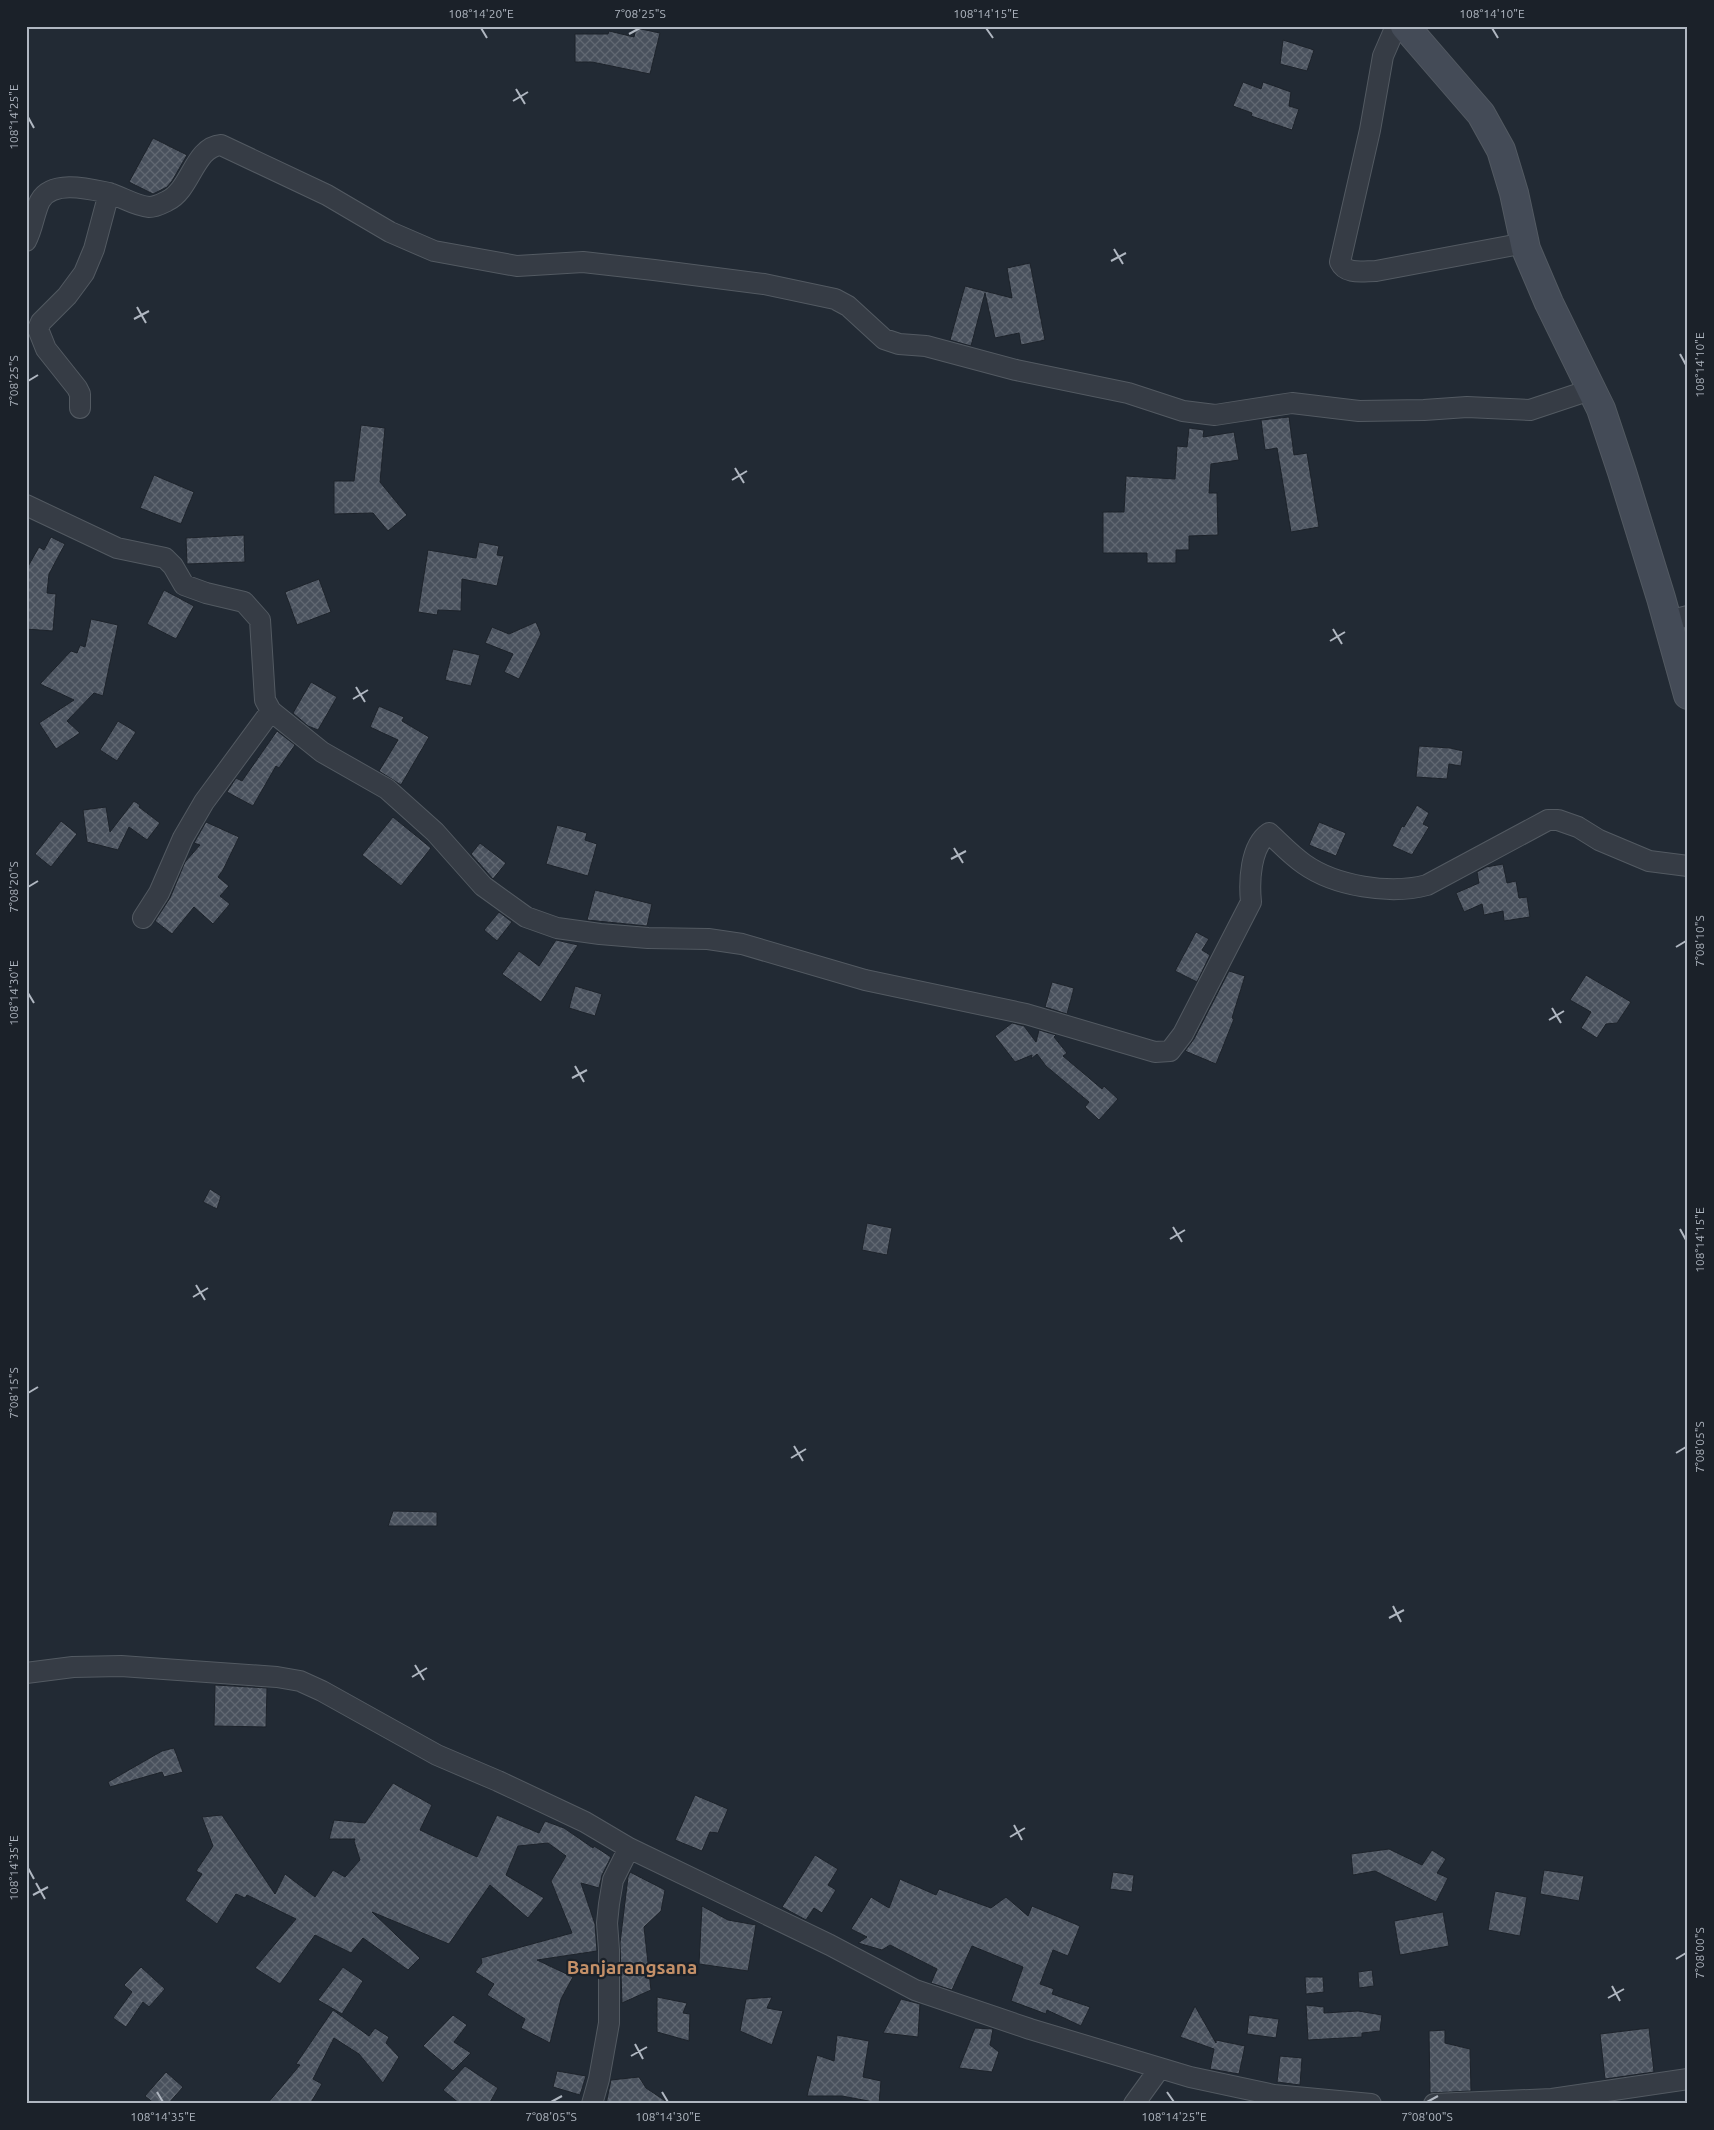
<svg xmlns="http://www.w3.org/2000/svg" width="1714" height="2130" viewBox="0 0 1714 2130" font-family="Ubuntu,sans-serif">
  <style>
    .building { fill: url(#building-cross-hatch); stroke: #1d232b }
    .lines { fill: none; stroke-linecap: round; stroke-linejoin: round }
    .street-casing { stroke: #535a62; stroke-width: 22 }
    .secondary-casing { stroke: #535a62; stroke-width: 30 }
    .street { stroke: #363c45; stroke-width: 20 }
    .secondary { stroke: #444b57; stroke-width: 28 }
    .ticks { fill: none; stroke: #b0b7c1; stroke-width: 2 }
    .labels { text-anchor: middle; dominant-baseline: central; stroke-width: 4.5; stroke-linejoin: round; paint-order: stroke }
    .quarter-label { font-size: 19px; font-weight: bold; fill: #c49068; stroke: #1b2129 }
    .neatline { fill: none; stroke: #b0b7c1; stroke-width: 2 }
    .ticks-label { font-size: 12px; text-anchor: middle; fill: #b0b7c1 }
  </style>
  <defs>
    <pattern id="building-cross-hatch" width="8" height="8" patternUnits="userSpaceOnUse" patternTransform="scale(1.25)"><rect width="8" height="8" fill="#49515d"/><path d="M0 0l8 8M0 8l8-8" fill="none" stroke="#616872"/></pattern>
  </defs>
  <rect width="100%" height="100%" fill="#222a34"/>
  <path class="building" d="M636 28 660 33 650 74 592 62H575V34H608L609 31 634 37Z
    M1283 40 1314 50 1307 71 1280 64Z
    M1243 82 1261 89 1263 82 1291 92 1289 106 1299 109 1292 130 1251 116 1252 113 1233 106Z
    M153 138 187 155 172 181 167 187 153 194 129 182Z
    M1030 263 1045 340 1021 345 1019 333 995 338 985 293 971 346 950 340 965 286 1012 298 1007 268Z
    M1289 417 1294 455 1307 453 1319 527 1291 532 1277 448 1265 450 1261 420Z
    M361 425 385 428 380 482 407 515 388 531 373 513 334 514V481H354Z
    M1189 428 1204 430 1203 437 1234 432 1239 460 1211 464 1209 493H1217L1218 535 1189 536V550H1176V563H1147V553H1103V512H1124L1126 476 1175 479 1177 446 1187 447Z
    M154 475 194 492 181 524 140 508Z
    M244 535 245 562 187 564 186 538Z
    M51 537 65 544 49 574 47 593 56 594 53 631 26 629V570L39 547 44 550Z
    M479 542 499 546 497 555 504 556 497 586 462 579 461 611 438 610 437 615 418 612 428 550 476 558Z
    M319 579 331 612 297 625 285 592Z
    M164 590 194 606 176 639 147 624Z
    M91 619 118 625 103 696 94 693 67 721 80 733 56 749 39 723 74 700 40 684 71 651 77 653 80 645 85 647Z
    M536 622 541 634 519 679 504 672 513 654 485 643 492 627 509 634Z
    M453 649 480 655 471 686 445 680Z
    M311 682 337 697 318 730 308 726 293 713Z
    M379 706 404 717 402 721 429 737 401 785 379 771 398 740 370 727Z
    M118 721 136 732 117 761 100 750Z
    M277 731 295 745 279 768 276 766 253 806 227 792 236 778 242 781Z
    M1419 746 1450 748 1463 751 1461 766 1449 764 1447 779 1416 777Z
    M134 801 140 805 139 807 160 823 147 840 129 827 118 850 87 842 83 810 106 807 110 832Z
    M1417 805 1429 813 1423 824 1429 827 1412 855 1392 846 1402 826 1404 827Z
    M393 817 431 848 401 886 362 855Z
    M61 821 77 834 51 867 35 854Z
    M206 822 239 837 223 870 218 877 229 886 220 896 230 904 213 924 194 907 172 934 155 921 170 898 185 862 200 845 194 843Z
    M1319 822 1346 833 1336 856 1309 845Z
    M557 825 587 833 585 840 597 844 588 876 546 864Z
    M480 843 506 863 493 879 471 854Z
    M1503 864 1507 883 1516 881 1519 898 1527 897 1530 917 1504 921 1503 911 1484 915 1482 904 1464 912 1456 893 1479 883 1477 872 1486 867Z
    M595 890 652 904 647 926 587 920Z
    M499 912 512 922 497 941 484 930Z
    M1196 932 1209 939 1202 950 1210 955 1197 982 1175 971Z
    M556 940 578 945 541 1002 502 974 519 951 539 966Z
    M1229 971 1245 976 1232 1018 1234 1019 1216 1064 1185 1051 1194 1039Z
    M1586 975 1631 1002 1617 1023 1606 1024 1597 1038 1581 1028 1591 1012 1570 1000Z
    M1052 982 1074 988 1067 1014 1045 1007Z
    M575 986 602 994 595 1016 569 1008Z
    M1012 1023 1024 1026 1036 1042 1039 1030 1056 1035 1054 1037 1067 1053 1063 1056 1102 1089 1104 1086 1118 1099 1099 1120 1085 1107 1089 1102 1046 1066 1037 1054 1031 1059 1032 1055 1015 1062 995 1036Z
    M210 1189 221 1196 217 1209 203 1202Z
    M867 1223 892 1228 887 1255 862 1250Z
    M393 1511 437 1512V1526H388Z
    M215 1685 267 1688 266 1727 214 1726Z
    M174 1748 183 1772 164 1777 162 1772 110 1787 108 1782 162 1751Z
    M393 1783 432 1805 420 1830 477 1857 497 1815 539 1833 545 1821 564 1828 593 1848 594 1846 611 1857 602 1875 599 1888 581 1883 595 1924 597 1951 537 1960 573 1977 561 1999 550 2043 521 2028 525 2019 487 1995 494 1984 475 1972 482 1963 481 1958 572 1933 551 1881 566 1856 548 1843 518 1846 506 1875 544 1898 528 1918 490 1885 449 1944 372 1912 420 1958 408 1970 363 1938 351 1953 315 1935 280 1984 255 1968 296 1919 247 1895 245 1898 236 1894 217 1924 185 1900 202 1874 196 1871 213 1846 202 1817 222 1815 275 1894 285 1874 315 1897 333 1870 345 1877 360 1860 354 1841 355 1839H329L334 1820 365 1823Z
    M695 1795 728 1809 718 1833 710 1832 702 1851 675 1840Z
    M1389 1849 1422 1865 1432 1850 1446 1859 1437 1873 1448 1878 1436 1902 1375 1871 1353 1875 1351 1854Z
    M815 1855 838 1869 828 1885 836 1890 822 1913 814 1908 806 1920 782 1907Z
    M1544 1870 1584 1876 1579 1901 1540 1894Z
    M630 1872 665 1890 661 1911 644 1927 651 1990 622 2003 620 1943 628 1877Z
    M1113 1872 1134 1875 1132 1892 1110 1889Z
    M900 1879 936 1895 939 1889 991 1908 1006 1897 1028 1916 1032 1906 1080 1926 1068 1956 1053 1950 1040 1984 1054 1989 1052 1994 1090 2007 1081 2026 1047 2010 1046 2014 1011 2001 1023 1967 972 1946 952 1990 931 1983 937 1969 890 1945 882 1950 858 1943 867 1937 851 1929 871 1897 889 1908Z
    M1495 1891 1527 1897 1520 1936 1488 1930Z
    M702 1906 728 1920 756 1925 748 1971 699 1964Z
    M1443 1912 1449 1946 1400 1955 1394 1921Z
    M141 1967 165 1989 149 2007 143 2002 126 2027 113 2018 132 1992 124 1985Z
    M343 1967 363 1981 342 2014 318 2000Z
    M1372 1970 1374 1986 1359 1988 1358 1972Z
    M1305 1977H1323L1324 1992 1306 1994Z
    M657 1997 687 2003 683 2013 690 2014 689 2041 657 2032Z
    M772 1997 767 2008 783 2011 772 2045 740 2031 746 1999Z
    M901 1999 920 2004 918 2037 883 2033Z
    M1306 2005 1324 2007V2013L1358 2011 1382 2015 1380 2031 1362 2033V2037L1308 2040Z
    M1195 2006 1216 2043V2040L1245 2046 1239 2074 1210 2069 1214 2049 1180 2037Z
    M333 2010 369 2036 375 2028 389 2037 386 2043 399 2057 383 2083 359 2054 334 2038 313 2079 322 2084 310 2104H267L300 2065 296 2064Z
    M453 2015 467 2025 454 2042 471 2053 453 2071 423 2046Z
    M1249 2015 1279 2019 1276 2038 1247 2034Z
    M975 2028 993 2029 990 2045 999 2052 992 2072 959 2068Z
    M1649 2028 1654 2072 1605 2079 1600 2034Z
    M1445 2030V2043L1470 2049 1471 2091 1430 2093 1429 2031Z
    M837 2035 869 2041 863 2077 881 2081 879 2103 842 2096H807L817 2055 834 2061Z
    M1280 2056 1302 2058 1300 2085 1277 2082Z
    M465 2066 498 2088 489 2104H460L443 2090Z
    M557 2071 586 2076 580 2095 553 2087Z
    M166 2072 183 2087 168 2104H155L145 2096Z
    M639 2077 646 2088 670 2104H606L611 2080Z"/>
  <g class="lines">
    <defs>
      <path id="street" d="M1396 26 1383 56 1370 130 1340 262C1346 275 1363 271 1376 271L1525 243
        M26 241C33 228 34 213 40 201 52 179 90 189 109 193 122 197 136 206 149 207 156 207 161 204 167 201 191 190 194 147 221 145L327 195 390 232 434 251 517 266 583 262 654 270 764 284 835 299 848 306 884 339 899 344 926 346 1016 370 1128 393 1183 411 1215 415 1292 403 1359 411 1424 410 1467 407 1530 410 1590 390
        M80 408V394L77 388 46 349 38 329 41 322 67 296 84 273 94 249 109 193
        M26 505 117 548 165 558 173 566 184 585 206 593 244 602 260 620 265 700 271 711 204 802 183 838 159 893 143 918
        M1668 621 1688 616
        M271 711 322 752 387 789 435 832 483 886 526 917 557 928 600 934 648 938 708 939 742 944 865 980 1026 1014 1155 1052 1170 1051 1183 1034 1251 902C1249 882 1250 846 1269 833 1280 843 1291 855 1304 864 1335 886 1390 895 1427 885L1548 820H1558L1578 827 1599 840 1649 861 1688 866
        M26 1673 73 1667 121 1666 277 1677 300 1681 322 1691 437 1755 498 1781 585 1822 629 1848 830 1945 915 1990 1030 2029 1190 2077 1274 2095 1371 2104
        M592 2104 599 2079 609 2023V1950L607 1923 609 1904 613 1880 629 1848
        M1134 2104 1160 2068
        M1434 2104 1552 2099 1688 2079"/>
      <path id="secondary" d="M1405 26 1481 114 1501 150 1514 193 1526 249 1549 303 1601 409 1622 472 1661 598 1688 695"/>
    </defs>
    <use href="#street" class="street-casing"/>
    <use href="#secondary" class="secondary-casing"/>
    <use href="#street" class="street"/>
    <use href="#secondary" class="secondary"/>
  </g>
  <path class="ticks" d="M481 28 487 38M986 28 993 38M1492 28 1498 38M629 34 640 28M516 89 525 104M513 101 528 92M28 117 34 128M1114 249 1123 264M1111 261 1126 253M137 307 146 323M134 319 149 311M1680 354 1686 365M28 381 38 375M735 468 744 483M732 480 747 471M1333 629 1342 644M1330 641 1345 632M356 687 365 702M353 699 368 690M954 848 963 863M951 859 966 851M28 887 38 881M1676 947 1686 941M28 993 34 1003M1552 1008 1561 1023M1549 1020 1564 1011M575 1066 584 1082M572 1078 587 1070M1173 1227 1182 1242M1680 1229 1686 1240M1170 1239 1185 1230M196 1285 205 1300M193 1297 208 1288M28 1393 38 1387M794 1446 803 1461M1676 1453 1686 1447M791 1458 806 1449M1393 1606 1401 1622M1389 1618 1404 1610M415 1665 424 1680M412 1677 427 1668M1014 1825 1022 1840M1010 1837 1025 1828M28 1868 34 1879M36 1883 45 1899M33 1895 48 1887M1676 1959 1686 1953M1612 1986 1620 2001M1608 1998 1624 1989M635 2044 643 2059M631 2056 647 2047M157 2092 163 2102M662 2092 668 2102M1167 2092 1174 2102M551 2102 562 2096M1427 2102 1438 2096"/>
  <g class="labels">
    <g class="quarter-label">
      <text x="632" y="1967">Banjarangsana</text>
    </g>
  </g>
  <rect width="1714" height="2130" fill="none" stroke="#1b2129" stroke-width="55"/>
  <rect x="28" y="28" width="1658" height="2074" class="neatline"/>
  <g class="ticks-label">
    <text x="481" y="18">108°14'20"E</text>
    <text x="640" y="18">7°08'25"S</text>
    <text x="986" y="18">108°14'15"E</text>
    <text x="1492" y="18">108°14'10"E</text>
    <text transform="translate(14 117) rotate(-90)" y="4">108°14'25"E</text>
    <text transform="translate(1700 365) rotate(-90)" y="4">108°14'10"E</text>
    <text transform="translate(14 381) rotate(-90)" y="4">7°08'25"S</text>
    <text transform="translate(14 887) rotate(-90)" y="4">7°08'20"S</text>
    <text transform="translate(1700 941) rotate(-90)" y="4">7°08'10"S</text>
    <text transform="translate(14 993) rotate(-90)" y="4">108°14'30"E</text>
    <text transform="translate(1700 1240) rotate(-90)" y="4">108°14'15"E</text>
    <text transform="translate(14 1393) rotate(-90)" y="4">7°08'15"S</text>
    <text transform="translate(1700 1447) rotate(-90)" y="4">7°08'05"S</text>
    <text transform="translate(14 1868) rotate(-90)" y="4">108°14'35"E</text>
    <text transform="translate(1700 1953) rotate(-90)" y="4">7°08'00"S</text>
    <text x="163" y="2121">108°14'35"E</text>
    <text x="551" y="2121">7°08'05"S</text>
    <text x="668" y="2121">108°14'30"E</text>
    <text x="1174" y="2121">108°14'25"E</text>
    <text x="1427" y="2121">7°08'00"S</text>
  </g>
</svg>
